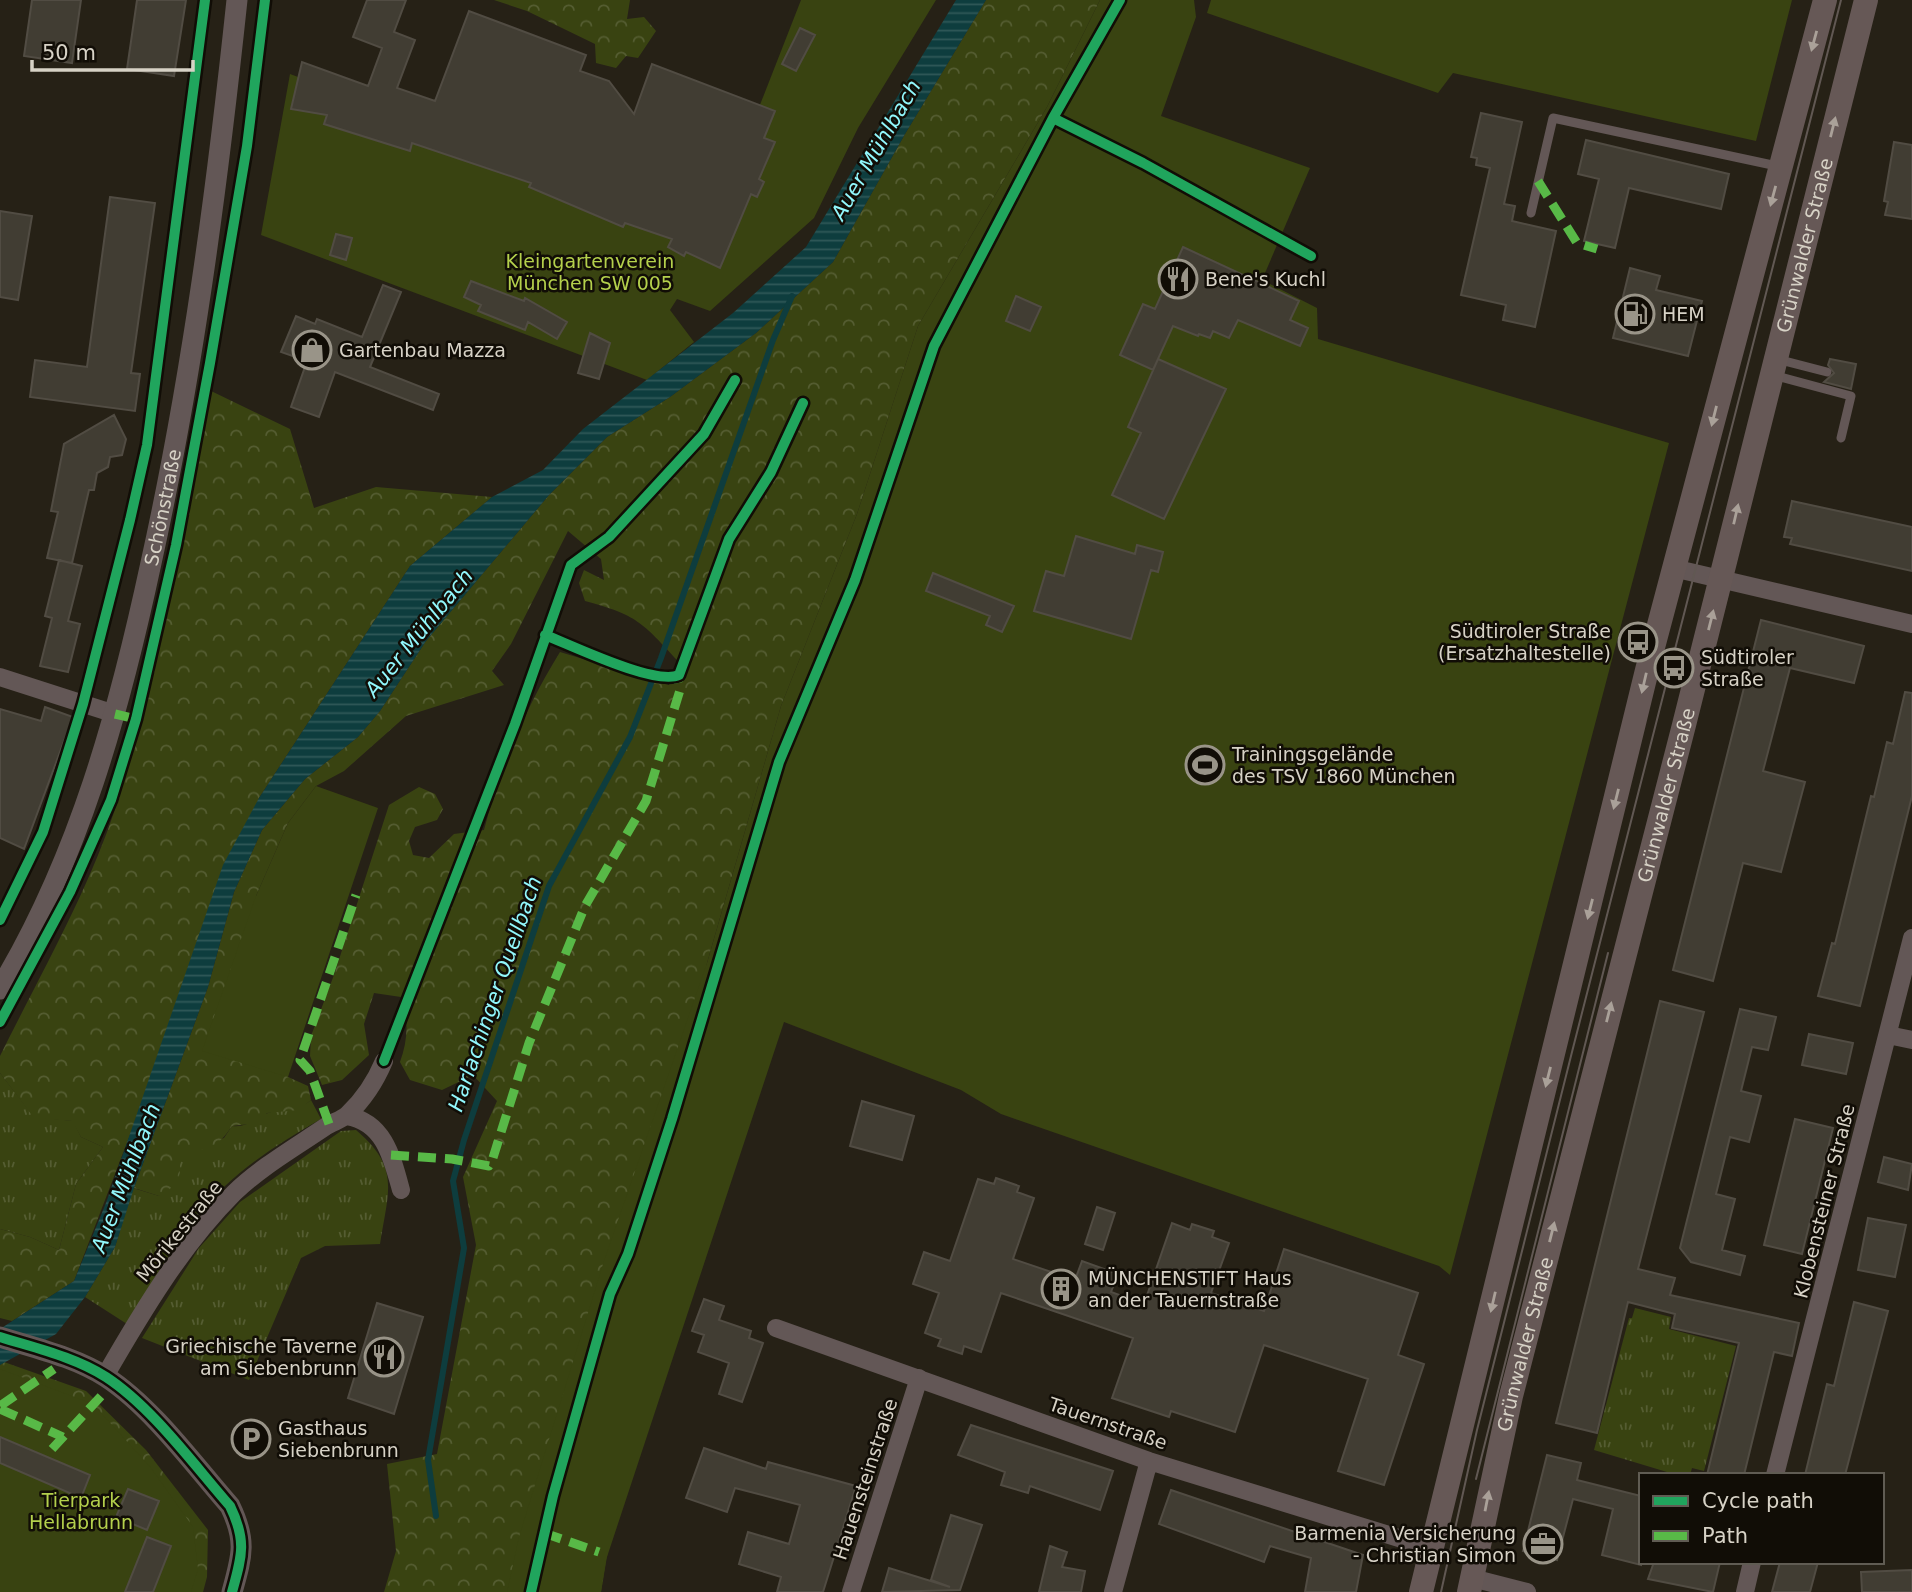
<svg xmlns="http://www.w3.org/2000/svg" width="1912" height="1592" viewBox="0 0 1912 1592" font-family="'DejaVu Sans',sans-serif">
  <style>
    .grass { fill: url(#grass-tufts) }
    .forest { fill: url(#forest-crowns) }
    .green { fill: #394311 }
    .water { fill: url(#water-rules) }
    .lines { fill: none; stroke-linecap: round; stroke-linejoin: round }
    .stream { stroke: #0e3d3e; stroke-width: 6 }
    .building { fill: #413d33; stroke: #514c43; stroke-width: 2 }
    .service { stroke: #635756; stroke-width: 9 }
    .minor { stroke: #635756; stroke-width: 18 }
    .tertiary { stroke: #635756; stroke-width: 21 }
    .secondary { stroke: #665856; stroke-width: 24 }
    .tram { stroke: #615853; stroke-width: 2 }
    .quiet { stroke: #58b947; stroke-width: 9; stroke-dasharray: 18 9; stroke-linecap: butt }
    .cycleway-casing { stroke: #110d06; stroke-width: 15 }
    .cycleway { stroke: #20a55d; stroke-width: 10 }
    .oneway { fill: #aaa199 }
    .labels { text-anchor: middle; dominant-baseline: central; stroke-width: 5; stroke-linejoin: round; paint-order: stroke }
    .street-label { font-size: 19px; fill: #d7d2c6; stroke: #110d06 }
    .park-label { font-size: 19px; fill: #b4d04c; stroke: #110d06 }
    .poi-label { font-size: 19px; fill: #d7d2c6; stroke: #110d06; text-anchor: start }
    .water-label { font-size: 21px; font-style: italic; fill: #91f7fc; stroke: #110d06 }
  </style>
  <defs>
    <pattern id="grass-tufts" width="24" height="20" patternUnits="userSpaceOnUse" patternTransform="scale(1.75)"><rect width="24" height="20" fill="#394311"/><path d="M3 7l-1-3M5 7V3M7 7l1-3M15 17l-1-3M17 17v-4M19 17l1-3" fill="none" stroke="#555d32"/></pattern>
    <pattern id="forest-crowns" width="20" height="18" patternUnits="userSpaceOnUse" patternTransform="scale(1.75)"><rect width="20" height="18" fill="#394311"/><path d="M2 6a3 3 0 1 1 6 0M12 15a3 3 0 1 1 6 0" fill="none" stroke="#555d32"/></pattern>
    <pattern id="water-rules" width="6" height="5" patternUnits="userSpaceOnUse" patternTransform="scale(1.75)"><rect width="6" height="5" fill="#0e3d3e"/><path d="M0 2.5h6" fill="none" stroke="#305858"/></pattern>
  </defs>
  <rect width="100%" height="100%" fill="#262116"/>
  <path class="grass" d="M0 1073 34 1117 73 1121 81 1137 103 1147 76 1184 59 1250 30 1237 0 1229Z
    M311 1100 321 1119C275 1145 231 1174 198 1215 170 1248 150 1287 127 1324L85 1297 115 1247 133 1188 159 1196 177 1152 224 1138 232 1126C249 1128 254 1117 268 1113 287 1107 294 1114 311 1100Z
    M356 1130C401 1168 388 1191 380 1244L325 1246 301 1258 249 1380 142 1338 199 1248 240 1202 341 1131Z
    M1635 1308 1671 1317 1669 1329 1736 1346 1704 1471 1692 1468 1690 1475H1677L1594 1450 1629 1318H1632Z"/>
  <path class="forest" d="M494 0H630L627 19 644 17 656 31 638 58 626 56 616 68 596 63 595 44 527 11Z
    M986 0H1100L1047 107 918 326 857 514 781 706 707 963 601 1592H384L396 1551 387 1464 437 1454 476 1245 463 1177 497 1101 473 1075 442 1090 410 1080 400 1062C408 1040 409 1019 401 997L374 993 364 1024 369 1055 342 1080 322 1085 310 1056 311 1036 334 975 389 805 419 787 435 794 443 809 437 820 415 827 409 841 413 855 429 858 454 834 484 830C500 768 526 707 560 652L669 685 678 661C642 622 637 615 585 601L579 583 584 570 604 580 601 559 568 531 511 644 492 671 504 685 406 716 344 771 316 786 288 823 256 896 288 1077 308 1086 311 1100 299 1110 267 1113 258 1123 232 1126C217 1149 204 1152 178 1152 183 1176 180 1184 159 1196L134 1188 208 987 234 892 262 830 305 779 358 737 380 711 426 641 549 495 607 437 670 397 756 333 833 262 905 134Z
    M209 390 290 429 314 508 376 487 492 497 410 566 259 798 74 1281 12 1321 0 1318V1229L30 1237 59 1250 76 1184 103 1147 81 1137 72 1121 34 1118 0 1073V1056C41 973 90 889 118 800 161 665 183 529 209 390Z
    M4 1362 86 1391 146 1450 208 1530 207 1577 203 1592H163L0 1426V1365Z"/>
  <path class="green" d="M801 0H936L858 128 814 218 710 311 677 299 670 310 694 342 647 380 261 235 290 74 711 230Z
    M1100 0H1194L1196 17 1161 116 1310 168 1262 280 1317 308 1318 339 1669 443 1450 1275 1439 1266 1001 1114 961 1090 784 1022 606 1560 601 1592H507L519 1537 604 1261 707 963 781 706 857 514 918 326 1047 107Z
    M1211 0H1792L1756 141 1453 73 1438 93 1207 13Z
    M316 786 378 808 288 1077 202 1051 256 896 288 823Z
    M0 1369 93 1404 151 1468 193 1527 198 1569 191 1592H0Z"/>
  <path class="water" d="M956 0H986L905 134 833 262 756 333 670 397 607 437 549 495 426 641 380 711 358 737 305 779 262 830 234 892 208 987 134 1188 115 1247 85 1297 56 1334 0 1365V1329L74 1281 106 1203 223 865 259 798 410 566 492 497 543 470 583 429 733 313 806 247Z"/>
  <g class="lines">
    <path class="stream" d="M436 1516 428 1460 464 1248 453 1181 464 1140 549 886 630 737 661 658 773 340 792 296"/>
  </g>
  <path class="building" d="M32 0H81L72 63 24 56Z
    M137 0H186L174 76 127 69Z
    M367 0H406L394 32 415 40 397 88 435 101 469 11 586 55 580 71 609 81 634 114 652 64 775 111 764 138 775 142 759 179 764 182 757 197 751 194 720 268 686 252 684 256 668 247 672 239 625 223 623 227 529 187 531 183 412 143 410 151 394 146 324 124 327 115 291 109 302 62 368 86 382 48 353 37Z
    M800 28 815 35 796 71 782 64Z
    M1481 113 1522 122 1504 204 1515 206 1512 221 1556 231 1535 327 1503 320 1506 305 1461 295 1490 168 1476 165 1477 158 1471 157Z
    M1586 140 1729 174 1721 209 1629 188 1615 248 1584 241 1599 179 1578 174Z
    M1894 142 1912 145V219L1885 215 1888 202 1884 201Z
    M110 197 155 203 131 373 140 374 135 411 30 397 35 360 87 367Z
    M0 211 32 216 18 300 0 297Z
    M336 234 352 238 346 260 330 255Z
    M1183 247 1299 301 1290 320 1308 328 1300 346 1238 320 1229 338 1213 331 1210 338 1199 334 1198 336 1173 326 1153 370 1120 355 1143 304 1155 309Z
    M1630 268 1660 276 1656 290 1702 301 1688 356 1613 338Z
    M471 281 524 301 525 298 567 322 557 339 528 322 525 330 478 311 481 305 464 297Z
    M383 285 401 292 370 367 439 394 433 410 335 372 319 417 291 407 307 361 281 352 296 316 315 324 317 319 362 337Z
    M1016 296 1041 307 1030 331 1006 321Z
    M590 333 610 343 599 379 578 373Z
    M1158 359 1226 389 1164 519 1112 495 1141 433 1128 427Z
    M1830 359 1856 364 1851 389 1824 382 1834 373 1828 365Z
    M114 415 126 439 122 455 110 457 108 467 97 473 94 490H89L72 563 47 558 58 512 51 511 64 444Z
    M1792 501 1912 527V571L1790 544 1792 538 1784 537Z
    M1076 536 1135 554 1137 545 1163 552 1158 572 1151 570 1131 639 1034 611 1046 571 1064 576Z
    M59 560 82 566 68 621 80 624 68 672 40 666 52 618 45 616Z
    M933 573 1014 606 1002 632 986 625 990 616 926 591Z
    M1761 620 1864 646 1854 683 1790 668 1763 771 1805 782 1781 872 1743 863 1713 981 1673 970Z
    M1905 692 1912 693V796L1860 1006 1818 996 1832 943 1835 944 1871 796 1874 797 1887 742 1893 744Z
    M45 707 73 717 24 849 0 838V709L41 721Z
    M1660 1001 1704 1012 1638 1269 1675 1278 1670 1295 1799 1323 1792 1356 1774 1352 1744 1475H1707L1739 1343 1672 1328 1675 1314 1628 1302 1597 1433 1556 1423Z
    M1740 1009 1776 1017 1768 1050 1752 1047 1741 1091 1761 1096 1749 1142 1730 1137 1716 1194 1735 1199 1722 1250 1745 1256 1740 1275 1691 1262 1680 1248Z
    M1809 1034 1853 1043 1846 1074 1802 1065Z
    M862 1101 914 1116 902 1160 850 1146Z
    M1795 1119 1833 1128 1802 1254 1764 1245Z
    M1884 1157 1912 1164 1908 1190 1878 1182Z
    M996 1178 1019 1186 1017 1192 1034 1198 1013 1259 1075 1280 1082 1261 1118 1274 1111 1292 1144 1304 1172 1223 1190 1230 1192 1224 1214 1231 1212 1237 1229 1243 1211 1293 1264 1311 1284 1249 1418 1293 1398 1355 1424 1364 1384 1485 1338 1471 1368 1379 1264 1345 1235 1432 1171 1411 1169 1417 1112 1398 1133 1338 1001 1293 981 1352 964 1346 962 1354 938 1346 941 1339 925 1333 939 1293 913 1284 924 1252 950 1261 978 1179 994 1184Z
    M1097 1207 1115 1213 1103 1250 1085 1244Z
    M1868 1218 1906 1225 1895 1277 1858 1270Z
    M704 1299 724 1306 719 1320 751 1331 749 1338 763 1343 742 1402 719 1394 729 1363 698 1352 704 1335 692 1331Z
    M1854 1302 1888 1311 1845 1475H1805L1827 1384 1834 1386Z
    M377 1303 423 1317 394 1414 348 1398Z
    M971 1425 1113 1471 1100 1510 1030 1486 1028 1493 1001 1485 1005 1472 958 1455Z
    M0 1437 90 1475 81 1498 0 1463Z
    M704 1448 766 1469 768 1462 856 1486 823 1592H777L781 1577 739 1564 748 1532 789 1544 800 1505 735 1488 727 1512 686 1498Z
    M1547 1455 1581 1463 1577 1480 1641 1496V1565L1602 1555 1613 1509 1573 1499 1557 1560 1523 1551Z
    M128 1489 159 1501 147 1530 116 1517Z
    M1171 1490 1363 1555 1356 1592H1305L1311 1558 1270 1546 1264 1562 1159 1524Z
    M951 1515 982 1525 960 1590 882 1592 889 1568 950 1587 931 1580Z
    M147 1537 171 1546 153 1592H125Z
    M1050 1546 1067 1552 1062 1567 1085 1571 1081 1592H1039Z
    M1654 1562H1720L1713 1592 1648 1579Z
    M1780 1562H1818L1810 1592H1772Z
    M1912 1570V1592H1862L1861 1572Z"/>
  <g class="lines">
    <path class="service" d="M1531 213 1553 118 1777 166
      M1777 359 1827 372
      M1773 375 1851 396 1841 438"/>
    <path class="minor" d="M1673 568 1912 624
      M0 677 115 714
      M1888 1035 1912 1040
      M347 1116C384 1122 392 1157 401 1190
      M776 1328 1149 1461 1431 1548
      M105 1376C142 1312 181 1246 234 1193 261 1167 294 1148 325 1127 332 1122 342 1120 348 1114 363 1100 376 1080 384 1061
      M1775 1475 1912 938
      M1472 1578 1527 1592
      M851 1592 919 1378
      M1113 1592 1149 1461
      M1745 1592 1752 1562"/>
    <g class="tertiary">
      <path id="s1" d="M0 989C79 858 119 712 151 563 192 378 217 189 237 0"/>
      <path d="M0 1337C35 1348 75 1357 106 1377 152 1407 194 1465 230 1506 247 1541 242 1556 232 1592"/>
    </g>
    <g class="secondary">
      <path d="M1421 1592 1647 670 1825 0"/>
      <path id="s2" d="M1469 1592 1511 1396 1684 725 1866 0"/>
    </g>
    <path class="tram" d="M1476 1479 1608 953
      M1441 1592 1477 1430 1572 1052 1841 0"/>
    <path class="quiet" d="M1538 181 1577 243 1597 249
      M115 714 136 719
      M329 1124 310 1071 300 1060 356 895
      M391 1155 452 1159 489 1166 492 1161 529 1043 585 906 646 801 680 690 677 677
      M0 1406 54 1369
      M0 1409 63 1437
      M52 1449 103 1394
      M544 1533 599 1552"/>
    <defs>
      <path id="cycleway" d="M1053 118 1143 163 1311 256
        M545 635C571 645 655 686 679 675L729 539 771 472 803 403
        M0 920 43 832 83 704 130 520 147 445 205 0
        M0 1022 70 892 111 800 136 719 176 545 210 363 247 146 265 0
        M384 1061 515 724 571 565 609 537 704 434 735 380
        M0 1337C35 1348 75 1357 106 1377 152 1407 194 1465 230 1506 247 1541 242 1556 232 1592
        M531 1592 553 1496 610 1294 628 1254 672 1119 779 762 855 580 934 346 1053 118 1120 0"/>
    </defs>
    <use href="#cycleway" class="cycleway-casing"/>
    <use href="#cycleway" class="cycleway"/>
  </g>
  <defs><path id="oneway-solid" d="M-6-.8H1V-3.2L6.5 0L1 3.2V.8H-6Z" transform="scale(1.75)"/></defs>
  <g class="oneway">
    <use href="#oneway-solid" transform="translate(1814 41) rotate(105)"/>
    <use href="#oneway-solid" transform="translate(1833 127) rotate(-76)"/>
    <use href="#oneway-solid" transform="translate(1773 196) rotate(105)"/>
    <use href="#oneway-solid" transform="translate(1714 416) rotate(104)"/>
    <use href="#oneway-solid" transform="translate(1736 514) rotate(-77)"/>
    <use href="#oneway-solid" transform="translate(1711 620) rotate(-76)"/>
    <use href="#oneway-solid" transform="translate(1644 683) rotate(103)"/>
    <use href="#oneway-solid" transform="translate(1616 799) rotate(104)"/>
    <use href="#oneway-solid" transform="translate(1590 909) rotate(104)"/>
    <use href="#oneway-solid" transform="translate(1609 1012) rotate(-76)"/>
    <use href="#oneway-solid" transform="translate(1548 1077) rotate(104)"/>
    <use href="#oneway-solid" transform="translate(1552 1232) rotate(-76)"/>
    <use href="#oneway-solid" transform="translate(1493 1302) rotate(103)"/>
    <use href="#oneway-solid" transform="translate(1487 1501) rotate(-79)"/>
  </g>
  <defs>
    <symbol id="restaurant-ring" viewBox="-11 -11 22 22"><circle r="9.5" fill="#110d06" stroke="#999488" stroke-width="1.5"/><path d="M-5-6h1v4h1v-4h1v4h1v-4h1v5L-1.5 .5V6h-2V.5L-5-1ZM5-6V6H3V1.5H1.5Q1.5-4 5-6Z" fill="#999488"/></symbol>
    <symbol id="fuel-ring" viewBox="-11 -11 22 22"><circle r="9.5" fill="#110d06" stroke="#999488" stroke-width="1.5"/><path d="M-5.5-6h7V0h2V4h1.3V-2.5L3-4.5l.8-.8L6-3V5H2.5V1h-1V6h-7ZM-4.2-4.7v3.2H.2V-4.7Z" fill="#999488"/></symbol>
    <symbol id="shop-ring" viewBox="-11 -11 22 22"><circle r="9.5" fill="#110d06" stroke="#999488" stroke-width="1.5"/><path d="M-5-2.5h2.3a2.7 3.5 0 0 1 5.4 0H5L5.5 6h-11ZM-1.5-2.5h3a1.5 2.3 0 0 0-3 0Z" fill="#999488"/></symbol>
    <symbol id="bus-ring" viewBox="-11 -11 22 22"><circle r="9.5" fill="#110d06" stroke="#999488" stroke-width="1.5"/><path d="M-5-6H5V4H4V6H2V4H-2V6H-4V4H-5ZM-3.5-4V0h7V-4ZM-3.5 1.2v1.5H-2V1.2ZM2 1.2v1.5H3.5V1.2Z" fill="#999488"/></symbol>
    <symbol id="stadium-ring" viewBox="-11 -11 22 22"><circle r="9.5" fill="#110d06" stroke="#999488" stroke-width="1.5"/><path d="M0-5a6.5 5 0 1 0 0 10a6.5 5 0 1 0 0-10ZM-3.5-1.8h7v3.6h-7Z" fill="#999488"/></symbol>
    <symbol id="building-ring" viewBox="-11 -11 22 22"><circle r="9.5" fill="#110d06" stroke="#999488" stroke-width="1.5"/><path d="M-4-6H4V6H1V3H-1V6H-4ZM-2.5-4.3h1.7v1.8h-1.7ZM.8-4.3h1.7v1.8H.8ZM-2.5-1h1.7V.8h-1.7ZM.8-1h1.7V.8H.8Z" fill="#999488"/></symbol>
    <symbol id="parking-ring" viewBox="-11 -11 22 22"><circle r="9.5" fill="#110d06" stroke="#999488" stroke-width="1.5"/><path d="M-3.5-5.5H1a3.5 3.5 0 0 1 0 7H-1V5.5H-3.5ZM-1-3.4V-.6H.8a1.4 1.4 0 0 0 0-2.8Z" fill="#999488"/></symbol>
    <symbol id="office-ring" viewBox="-11 -11 22 22"><circle r="9.5" fill="#110d06" stroke="#999488" stroke-width="1.5"/><path d="M-6-3h4V-5.5h4V-3h4V5H-6ZM-1-4.5V-3h2v-1.5ZM-6 0V1H6V0Z" fill="#999488"/></symbol>
  </defs>
  <g fill-rule="evenodd">
    <use href="#restaurant-ring" x="1156" y="257" width="44" height="44"/>
    <use href="#fuel-ring" x="1613" y="292" width="44" height="44"/>
    <use href="#shop-ring" x="290" y="328" width="44" height="44"/>
    <use href="#bus-ring" x="1616" y="620" width="44" height="44"/>
    <use href="#bus-ring" x="1652" y="646" width="44" height="44"/>
    <use href="#stadium-ring" x="1183" y="743" width="44" height="44"/>
    <use href="#building-ring" x="1039" y="1267" width="44" height="44"/>
    <use href="#restaurant-ring" x="362" y="1335" width="44" height="44"/>
    <use href="#parking-ring" x="229" y="1417" width="44" height="44"/>
    <use href="#office-ring" x="1521" y="1522" width="44" height="44"/>
  </g>
  <g class="labels">
    <g class="street-label">
      <text stroke="none"><textPath href="#s2" startOffset="1388">Grünwalder Straße</textPath></text>
      <text stroke="none"><textPath href="#s1" startOffset="511">Schönstraße</textPath></text>
      <text stroke="none"><textPath href="#s2" startOffset="821">Grünwalder Straße</textPath></text>
      <text transform="translate(1824 1201) rotate(-76)">Klobensteiner Straße</text>
      <text transform="translate(179 1231) rotate(-51)">Mörikestraße</text>
      <text stroke="none"><textPath href="#s2" startOffset="254">Grünwalder Straße</textPath></text>
      <text transform="translate(1108 1423) rotate(19)">Tauernstraße</text>
      <text transform="translate(865 1479) rotate(-72)">Hauensteinstraße</text>
    </g>
    <g class="park-label">
      <text x="590" y="261">Kleingartenverein<tspan x="590" dy="22">München SW 005</tspan></text>
      <text x="81" y="1500">Tierpark<tspan x="81" dy="22">Hellabrunn</tspan></text>
    </g>
    <g class="poi-label">
      <text x="1205" y="279">Bene's Kuchl</text>
      <text x="1662" y="314">HEM</text>
      <text x="339" y="350">Gartenbau Mazza</text>
      <text x="1611" y="631" text-anchor="end">Südtiroler Straße<tspan x="1611" dy="22">(Ersatzhaltestelle)</tspan></text>
      <text x="1701" y="657">Südtiroler<tspan x="1701" dy="22">Straße</tspan></text>
      <text x="1232" y="754">Trainingsgelände<tspan x="1232" dy="22">des TSV 1860 München</tspan></text>
      <text x="1088" y="1278">MÜNCHENSTIFT Haus<tspan x="1088" dy="22">an der Tauernstraße</tspan></text>
      <text x="357" y="1346" text-anchor="end">Griechische Taverne<tspan x="357" dy="22">am Siebenbrunn</tspan></text>
      <text x="278" y="1428">Gasthaus<tspan x="278" dy="22">Siebenbrunn</tspan></text>
      <text x="1516" y="1533" text-anchor="end">Barmenia Versicherung<tspan x="1516" dy="22">- Christian Simon</tspan></text>
    </g>
    <g class="water-label">
      <text transform="translate(876 150) rotate(-60)">Auer Mühlbach</text>
      <text transform="translate(419 633) rotate(-51)">Auer Mühlbach</text>
      <text transform="translate(495 994) rotate(-71)">Harlachinger Quellbach</text>
      <text transform="translate(126 1178) rotate(-69)">Auer Mühlbach</text>
    </g>
  </g>
  <rect x="1639" y="1473" width="245" height="91" fill="#110d06" stroke="#605c53" stroke-width="2"/>
  <rect x="1653" y="1496" width="35" height="10" fill="#20a55d" stroke="#605c53" stroke-width="2"/>
  <text x="1702" y="1508" font-size="21" fill="#d7d2c6">Cycle path</text>
  <rect x="1653" y="1531" width="35" height="10" fill="#58b947" stroke="#605c53" stroke-width="2"/>
  <text x="1702" y="1543" font-size="21" fill="#d7d2c6">Path</text>
  <path d="M32 60v10h161v-10" fill="none" stroke="#d7d2c6" stroke-width="3.5"/>
  <text x="42" y="60" font-size="21" fill="#d7d2c6" stroke="#110d06" stroke-width="5" paint-order="stroke">50 m</text>
</svg>
